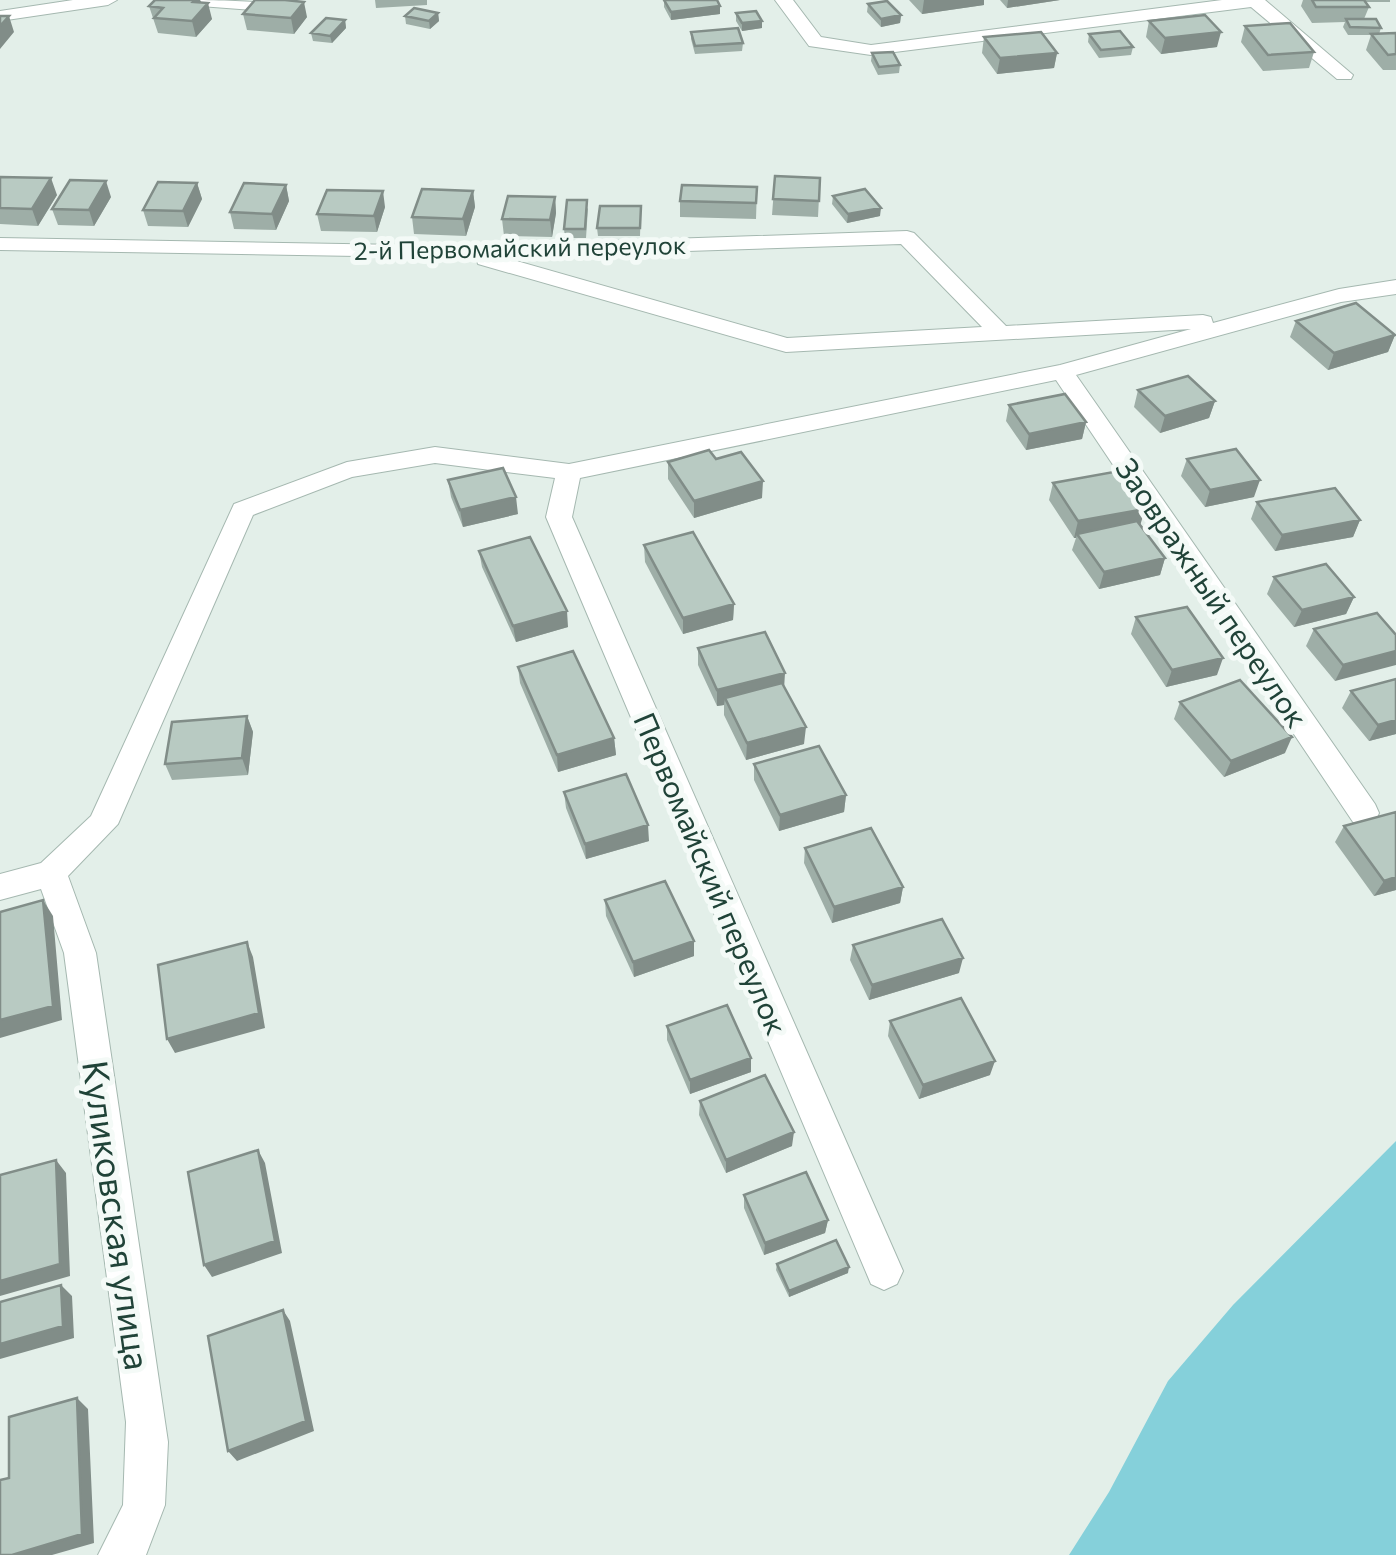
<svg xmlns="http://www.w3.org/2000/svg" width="1396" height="1555" viewBox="0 0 1396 1555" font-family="Commissioner,sans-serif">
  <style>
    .water { fill: #85d0da }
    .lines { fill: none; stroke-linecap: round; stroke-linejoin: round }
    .minor-casing { stroke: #a5b8b0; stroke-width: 2 }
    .minor { fill: #fff; fill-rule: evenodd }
    .wall { fill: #9eaea7 }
    .shaded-wall { fill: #818d88 }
    .building { fill: #b8cac2; stroke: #818d88; stroke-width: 2.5 }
    .labels { text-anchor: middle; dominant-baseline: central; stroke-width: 10; stroke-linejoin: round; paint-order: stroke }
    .far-street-label { font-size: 25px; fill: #204338; stroke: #f4faf7 }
    .street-label { font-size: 30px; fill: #204338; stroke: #f4faf7 }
    .near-street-label { font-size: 35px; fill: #204338; stroke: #f4faf7 }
  </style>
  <rect width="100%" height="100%" fill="#e3efe9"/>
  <path class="water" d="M1396 1141V1555H1069L1109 1492 1168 1381 1233 1305Z"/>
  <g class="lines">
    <defs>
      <path id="minor" d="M73 0H117L108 5 0 21V11Z
        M178 0C204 0 267 0 286 7L277 12 187 5Z
        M775 0H793L821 37 871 45 1222 0H1265L1353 75 1351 79H1337L1251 7 871 55 809 46Z
        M907 231 914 233 1006 326 1203 315 1211 317 1213 323 1339 289 1396 280V294L1341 302 1076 375 1375 804 1379 813 1375 822 1364 825 1353 822 1056 380 580 478 572 517 903 1271 897 1284 884 1290 871 1284 546 517 555 478 435 463 352 477 253 515 118 824 68 876 96 953 168 1442 165 1505 146 1555H98L123 1505 126 1422 64 953 41 889 0 900V874L41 863 91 816 234 504 347 462 435 447 569 464 1060 365 1191 329 786 352 478 264 476 258 0 250V238L461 246ZM901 244 982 327 787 338 503 257Z"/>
    </defs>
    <use href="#minor" class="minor-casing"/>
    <use href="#minor" class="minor"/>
  </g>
  <path class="wall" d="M155 0H200L212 19 196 37 158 33 149 6Z
    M375 0H427V5L376 8Z
    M664 0 720 14 671 20 664 7Z
    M909 0H984V5L922 14Z
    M1000 0H1060L1007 8Z
    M1303 0H1390V2H1365L1369 7 1364 19 1381 28 1379 34 1396 33V70H1383L1366 50 1371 35H1348L1343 27 1345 22 1312 23 1301 6Z
    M868 4 901 15 900 23 881 27 867 12Z
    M438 13 439 21 430 29 406 24 405 16Z
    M736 13 762 28 742 31 736 21Z
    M243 14 307 17 294 34 247 30Z
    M345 20 346 28 332 43 313 41 311 33Z
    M1149 21 1217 47 1161 54 1146 37Z
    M1245 26 1314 52 1309 68 1263 71 1241 42Z
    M691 32 743 43 742 51 695 54 691 39Z
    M1089 34 1133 47 1131 55 1099 58 1088 42Z
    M984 37 1057 53 1054 68 997 74 982 53Z
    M872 53 900 65 899 73 878 75 871 61Z
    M775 176 820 178 818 217 772 215Z
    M0 177 57 195 38 226 0 224Z
    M197 183 202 199 188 227 148 226 143 210Z
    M286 185 289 201 276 230 234 229 230 212Z
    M757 187 756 219 680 217V201Z
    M473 191 475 207 466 236 414 234 412 217Z
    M833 196 880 216 847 223 832 204Z
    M111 197 94 226 58 225 52 209Z
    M555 197 556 213 552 237 504 236 502 219Z
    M641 206 640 236H598L597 228Z
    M385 207 377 232 321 231 317 214Z
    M588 208 586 238H565L564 229Z
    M1296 321 1395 335 1388 352 1328 370 1290 337Z
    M1138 390 1215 401 1209 418 1160 433 1134 407Z
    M1009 405 1086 422 1082 439 1026 450 1006 421Z
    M1187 459 1254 497 1205 507 1181 476Z
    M668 462 762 498 694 518 668 479Z
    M448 480 518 514 463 527 451 497Z
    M1053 483 1145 509 1140 524 1165 558 1160 575 1099 589 1072 550 1076 538H1074L1049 500Z
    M1257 502 1360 520 1353 537 1275 551 1251 519Z
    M644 545 734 604 733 620 683 634 645 562Z
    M479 551 568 627 516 642 482 567Z
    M1274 577 1354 597 1346 614 1294 627 1267 594Z
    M1136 617 1217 675 1166 687 1131 634Z
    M1314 629 1396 635 1335 681 1306 646Z
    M698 648 784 687 804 744 746 760 724 715V705L717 706 698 665Z
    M518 667 614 738 616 755 558 772 520 683Z
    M1351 691 1396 734 1369 741 1342 708Z
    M1180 702 1285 753 1224 777 1174 719Z
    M247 716 253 732 248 775 172 780 165 764Z
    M754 764 846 795 844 812 779 831 754 780Z
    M564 792 649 841 586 859 566 808Z
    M1344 826 1396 890 1374 896 1335 842Z
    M805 848 903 887 900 903 832 923 804 863Z
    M605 900 694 941V956L634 977 606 916Z
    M853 945 959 973 869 1000 850 960Z
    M890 1021 990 1075 919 1099 888 1036Z
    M667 1026 751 1072 690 1094 667 1040Z
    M700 1101 792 1146 726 1173 699 1115Z
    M744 1195 828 1220 825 1233 764 1255 744 1208Z
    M777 1264 848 1273 789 1297 776 1270Z"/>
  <path class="shaded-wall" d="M195 0H200L203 9 208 3 212 19 196 37 192 21 193 2Z
    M924 0H984V5L922 14Z
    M1008 0H1060L1007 8Z
    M304 2 307 17 294 34 291 18Z
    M720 6V14L671 20V12Z
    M438 13 439 21 430 29 429 21Z
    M901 15 900 23 881 27V19Z
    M9 16 14 32 0 49V26Z
    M345 20 346 28 332 43 330 36Z
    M762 21V28L742 31V23Z
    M1221 32 1217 47 1161 54 1165 38Z
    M1057 53 1054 68 997 74 1000 58Z
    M51 178 57 195 38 226 32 209Z
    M106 181 111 197 94 226 89 210Z
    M197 183 202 199 188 227 183 211Z
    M286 185 289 201 276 230 272 214Z
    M383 191 385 207 377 232 374 216Z
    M473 191 475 207 466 236 463 219Z
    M555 197 556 213 552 237 550 220Z
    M881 208 880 216 847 223 848 214Z
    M1395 335 1388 352 1328 370 1334 353Z
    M1215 401 1209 418 1160 433 1165 416Z
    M1086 422 1082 439 1026 450 1029 434Z
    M1260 480 1254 497 1205 507 1210 490Z
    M763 481 762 498 694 518V501Z
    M516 497 518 514 463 527 460 510Z
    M1145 509 1140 526 1077 534 1076 538H1074L1078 521Z
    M1360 520 1353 537 1275 551 1282 535Z
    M1165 558 1160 575 1099 589 1104 572Z
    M1354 597 1346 614 1294 627 1302 610Z
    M734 604 733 620 683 634V618Z
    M567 611 568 627 516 642 513 626Z
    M1396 651V665L1335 681 1343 665Z
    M1223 658 1217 675 1166 687 1172 670Z
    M785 673 784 689 725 698 724 705 717 706V690Z
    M247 716 253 732 248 775 242 758Z
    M1396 720V734L1369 741 1378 725Z
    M806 727 804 744 746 760 747 743Z
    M1292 737 1285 753 1224 777 1231 761Z
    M614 738 616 755 558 772 557 755Z
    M846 795 844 812 779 831 780 815Z
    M648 825 649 841 586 859 585 844Z
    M1396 877V890L1374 896 1384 881Z
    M903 887 900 903 832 923 834 907Z
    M43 900 53 916 62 1020 0 1038V1020Z
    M694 941V956L634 977 633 962Z
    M247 942 253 957 265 1028 175 1053 167 1039Z
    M963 958 959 973 869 1000 872 985Z
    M751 1058V1072L690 1094V1080Z
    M995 1061 990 1075 919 1099 923 1085Z
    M794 1132 792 1146 726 1173V1160Z
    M258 1150 265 1163 282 1253 212 1277 204 1265Z
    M56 1160 66 1173 70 1276 0 1296V1281Z
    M828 1220 825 1233 764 1255 765 1243Z
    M849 1267 848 1273 789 1297V1291Z
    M61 1285 72 1296 74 1338 0 1359V1344Z
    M283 1310 290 1321 314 1431 237 1461 228 1451Z
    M77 1398 88 1409 94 1543 52 1555H12Z"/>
  <path class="building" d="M155 0H195L193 2 208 3 192 21 154 18 163 8 149 6Z
    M255 0H285L304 2 291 18 243 14Z
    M664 0H717L720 6 671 12Z
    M1312 0H1364L1369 7H1316Z
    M887 1 901 15 881 19 868 4Z
    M414 8 438 13 429 21 405 16Z
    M756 11 762 21 742 23 736 13Z
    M1205 15 1221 32 1165 38 1149 21Z
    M0 16H9L0 26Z
    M326 18 345 20 330 36 311 33Z
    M1346 19H1376L1381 28 1350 27Z
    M1290 23 1314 52 1268 55 1245 26Z
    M738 28 743 43 695 46 691 32Z
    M1120 31 1133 47 1101 50 1089 34Z
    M1041 32 1057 53 1000 58 984 37Z
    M1396 33V54L1388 55 1371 34Z
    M893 52 900 65 879 67 872 53Z
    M775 176 820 178 819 201 773 199Z
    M0 177 51 178 32 209 0 208Z
    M70 180 106 181 89 210 52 209Z
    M158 182 197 183 183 211 143 210Z
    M244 183 286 185 272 214 230 212Z
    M682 185 757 187 756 203 680 201Z
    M422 189 473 191 463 219 412 217Z
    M865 189 881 208 848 214 833 196Z
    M327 190 383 191 374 216 317 214Z
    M508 196 555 197 550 220 502 219Z
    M567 200H587L585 229H564Z
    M600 206H641L640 228H597Z
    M1356 303 1395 335 1334 353 1296 321Z
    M1188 376 1215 401 1165 416 1138 390Z
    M1065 394 1086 422 1029 434 1009 405Z
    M1236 449 1260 480 1210 490 1187 459Z
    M709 450 716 459 741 452 763 481 694 501 668 462Z
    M503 468 516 497 460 510 448 480Z
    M1119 471 1145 509 1078 521 1053 483Z
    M1335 488 1360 520 1282 535 1257 502Z
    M1137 521 1165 558 1104 572 1077 534Z
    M693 532 734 604 683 618 644 545Z
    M530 537 567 611 513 626 479 551Z
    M1326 564 1354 597 1302 610 1274 577Z
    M1187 607 1223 658 1172 670 1136 617Z
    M1377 613 1396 635V651L1343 665 1314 629Z
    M765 632 785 673 717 690 698 648Z
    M573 651 614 738 557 755 518 667Z
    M1396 679V720L1378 725 1351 691Z
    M1240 680 1292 737 1231 761 1180 702Z
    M782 683 806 727 747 743 725 698Z
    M247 716 242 758 165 764 172 722Z
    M819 746 846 795 780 815 754 764Z
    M626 774 648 825 585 844 564 792Z
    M1396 812V877L1384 881 1344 826Z
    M871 828 903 887 834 907 805 848Z
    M665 881 694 941 633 962 605 900Z
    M43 900 53 1006 0 1020V912Z
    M942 919 963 958 872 985 853 945Z
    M247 942 259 1013 167 1039 158 965Z
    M961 998 995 1061 923 1085 890 1021Z
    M727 1005 751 1058 690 1080 667 1026Z
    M765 1075 794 1132 726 1160 700 1101Z
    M258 1150 275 1241 204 1265 188 1172Z
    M56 1160 60 1264 0 1281V1175Z
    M806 1172 828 1220 765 1243 744 1195Z
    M836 1240 849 1267 789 1291 777 1264Z
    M61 1285 63 1326 0 1344V1302Z
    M283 1310 306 1421 228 1451 208 1336Z
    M77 1398 82 1534 12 1555H0V1480L9 1478V1417Z"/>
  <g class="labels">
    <g class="far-street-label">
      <text transform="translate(520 247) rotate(-1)">2-й Первомайский переулок</text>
    </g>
    <g class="street-label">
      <text transform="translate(1213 592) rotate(56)">Заовражный переулок</text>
      <text transform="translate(712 873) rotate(67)">Первомайский переулок</text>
    </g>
    <g class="near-street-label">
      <text transform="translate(118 1215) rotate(82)">Куликовская улица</text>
    </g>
  </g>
</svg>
